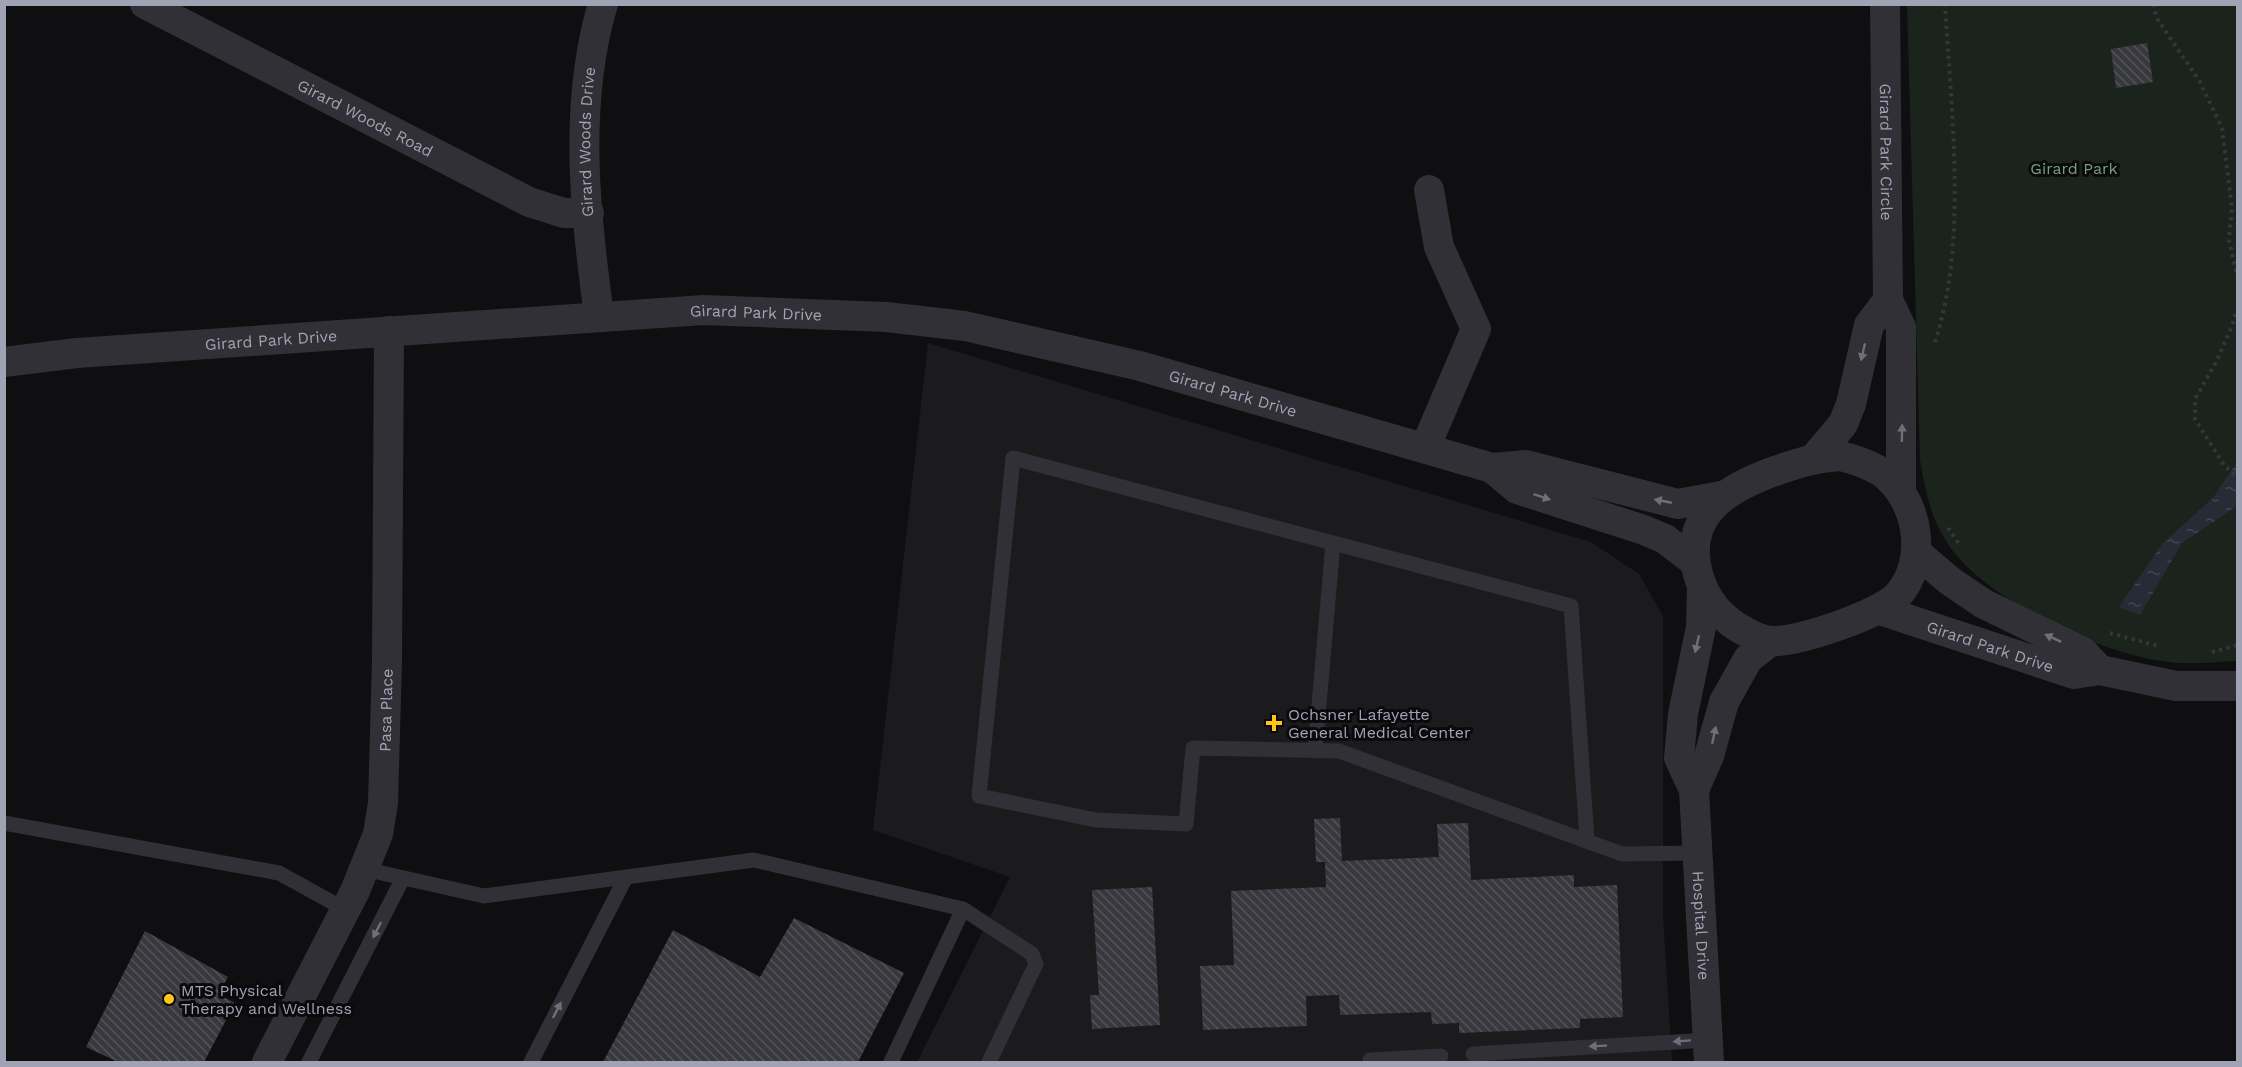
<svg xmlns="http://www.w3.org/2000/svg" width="2242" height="1067" viewBox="0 0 2242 1067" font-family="'Work Sans',sans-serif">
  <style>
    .built { fill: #1b1b1e }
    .green { fill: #1b231d }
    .water { fill: url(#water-ripples) }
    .building { fill: url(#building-back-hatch) }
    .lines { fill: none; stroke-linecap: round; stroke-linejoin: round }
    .path { stroke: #36373d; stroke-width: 4; stroke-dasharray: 3 4.5; stroke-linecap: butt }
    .lane { stroke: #303036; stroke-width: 15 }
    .street { stroke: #303036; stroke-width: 30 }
    .oneway { fill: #6d6f7b }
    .poi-dot { fill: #ffc619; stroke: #0a0a0c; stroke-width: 2 }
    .labels { text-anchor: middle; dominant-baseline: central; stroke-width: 6; stroke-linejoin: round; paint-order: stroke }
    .street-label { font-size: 16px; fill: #9fa3b3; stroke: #0a0a0c }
    .park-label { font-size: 16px; fill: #74a07a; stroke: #0a0a0c }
    .poi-label { font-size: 16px; fill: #9fa3b3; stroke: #0a0a0c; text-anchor: start }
  </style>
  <defs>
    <pattern id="water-ripples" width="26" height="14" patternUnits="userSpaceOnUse" patternTransform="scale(1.5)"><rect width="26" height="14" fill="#252c35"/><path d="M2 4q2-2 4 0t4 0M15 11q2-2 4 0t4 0" fill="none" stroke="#414750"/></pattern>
    <pattern id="building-back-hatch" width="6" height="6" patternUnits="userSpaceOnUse" patternTransform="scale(1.5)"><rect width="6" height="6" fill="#38393f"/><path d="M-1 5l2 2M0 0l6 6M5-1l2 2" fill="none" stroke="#525258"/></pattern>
  </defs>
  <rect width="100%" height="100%" fill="#0f0f11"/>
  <path class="built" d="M928 343 1591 542 1639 574 1663 616V916L1672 1062H917L1010 877 873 830Z"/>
  <path class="green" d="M1907 5H2237V661C2218 662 2198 664 2178 663 2110 659 1983 601 1946 541 1930 516 1925 489 1920 460Z"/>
  <path class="water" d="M2237 462V506L2182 543 2140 615 2119 607 2162 544 2213 498Z"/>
  <path class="building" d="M2147 43 2153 82 2116 88 2111 49Z
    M1340 818 1342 861 1439 857 1437 824 1468 823 1471 880 1574 875V887L1617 885 1623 1017 1580 1019V1028L1459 1033V1023L1432 1024 1431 1012 1340 1015 1339 995 1306 996 1307 1026 1203 1030 1200 966 1234 965 1231 891 1326 887 1325 862H1316L1314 819Z
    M1152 887 1160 1025 1092 1029 1090 995H1099L1092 890Z
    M794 918 904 973 858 1062H603L673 930 760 977Z
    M145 931 228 977 218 994 235 1003 204 1062H118L86 1047Z"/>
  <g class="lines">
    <path class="path" d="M2154 4 2156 17 2200 82 2222 128 2232 208 2229 240 2238 280
      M2238 307 2232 326 2217 360 2195 399V419L2224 465 2238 478
      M1935 342C1968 242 1951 109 1945 4
      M1948 528 1959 544
      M2110 633 2158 646
      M2212 652 2238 645"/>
    <path class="lane" d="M1315 751 1333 543
      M4 823 279 873 346 910
      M1587 840 1571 606 1013 458 979 796 1096 820 1186 824 1193 748 1339 751 1622 854 1697 853
      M364 869 484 896 754 860 963 909 891 1062
      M963 909 1032 954 1036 964 989 1062
      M1473 1054 1708 1040
      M1370 1060 1441 1056
      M309 1062 403 878
      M531 1062 626 877"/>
    <g class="street">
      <path id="s1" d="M145 4 529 202 564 213H589"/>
      <path id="s2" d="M1885 4 1888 300 1901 327V491"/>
      <path id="s3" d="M599 315C585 214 573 104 603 4"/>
      <path id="s4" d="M4 362 77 353 704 310 886 317 965 326 1140 366 1492 468 1526 465 1678 504 1721 496"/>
      <path d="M1425 448 1476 329 1439 247 1429 190"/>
      <path d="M1841 456C1856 460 1869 464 1883 473 1918 500 1929 560 1898 595 1882 614 1796 643 1771 641 1763 640 1753 636 1746 632 1722 620 1705 600 1698 574 1682 515 1727 488 1775 471 1798 463 1817 457 1841 456Z"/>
      <path d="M1815 457 1843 424 1851 404 1869 325 1888 300"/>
      <path d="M1492 468 1517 489 1644 530 1665 539 1695 562"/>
      <path d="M1917 553 1950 581 1984 604 2083 652 2100 670"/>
      <path id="s5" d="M1702 586 1701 627 1683 714 1679 758 1694 790 1709 1062"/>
      <path id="s6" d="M1880 610 2074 674 2100 670 2176 686H2238"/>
      <path d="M1694 790 1709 756 1724 702 1748 659 1771 641"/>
      <path id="s7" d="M267 1062 355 891 378 834 383 803 387 661 389 331"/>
    </g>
  </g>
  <defs><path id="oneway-solid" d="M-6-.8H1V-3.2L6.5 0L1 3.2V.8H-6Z" transform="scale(1.5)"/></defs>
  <g class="oneway">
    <use href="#oneway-solid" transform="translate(1863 352) rotate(103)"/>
    <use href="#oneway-solid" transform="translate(1902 433) rotate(-89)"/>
    <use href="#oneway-solid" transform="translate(1542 497) rotate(18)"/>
    <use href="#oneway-solid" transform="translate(1663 501) rotate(-169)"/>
    <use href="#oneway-solid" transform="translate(2053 638) rotate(-155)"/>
    <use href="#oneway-solid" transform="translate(1697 644) rotate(103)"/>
    <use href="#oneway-solid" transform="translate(1714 735) rotate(-78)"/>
    <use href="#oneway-solid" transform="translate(377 930) rotate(117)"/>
    <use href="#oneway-solid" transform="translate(557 1010) rotate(-63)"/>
    <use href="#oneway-solid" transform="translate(1682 1041) rotate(176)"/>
    <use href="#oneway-solid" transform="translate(1598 1046) rotate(177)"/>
  </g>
  <g class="poi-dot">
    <path d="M1271 714h6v6h6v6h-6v6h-6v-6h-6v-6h6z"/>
    <circle cx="169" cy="999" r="6"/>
  </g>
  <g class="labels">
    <g class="street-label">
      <text stroke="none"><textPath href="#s1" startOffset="248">Girard Woods Road</textPath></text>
      <text stroke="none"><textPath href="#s3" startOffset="174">Girard Woods Drive</textPath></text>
      <text stroke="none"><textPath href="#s2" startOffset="148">Girard Park Circle</textPath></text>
      <text stroke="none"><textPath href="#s4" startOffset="754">Girard Park Drive</textPath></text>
      <text stroke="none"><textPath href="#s4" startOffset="268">Girard Park Drive</textPath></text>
      <text stroke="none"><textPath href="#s4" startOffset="1240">Girard Park Drive</textPath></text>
      <text stroke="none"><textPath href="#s6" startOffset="116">Girard Park Drive</textPath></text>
      <text stroke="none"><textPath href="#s7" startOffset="378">Pasa Place</textPath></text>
      <text stroke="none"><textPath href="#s5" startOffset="345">Hospital Drive</textPath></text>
    </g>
    <g class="park-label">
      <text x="2074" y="168">Girard Park</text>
    </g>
    <g class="poi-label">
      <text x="1288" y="714">Ochsner Lafayette<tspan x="1288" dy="18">General Medical Center</tspan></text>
      <text x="181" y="990">MTS Physical<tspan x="181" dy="18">Therapy and Wellness</tspan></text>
    </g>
  </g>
  <rect width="2242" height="1067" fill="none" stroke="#9fa3b3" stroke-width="12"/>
</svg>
